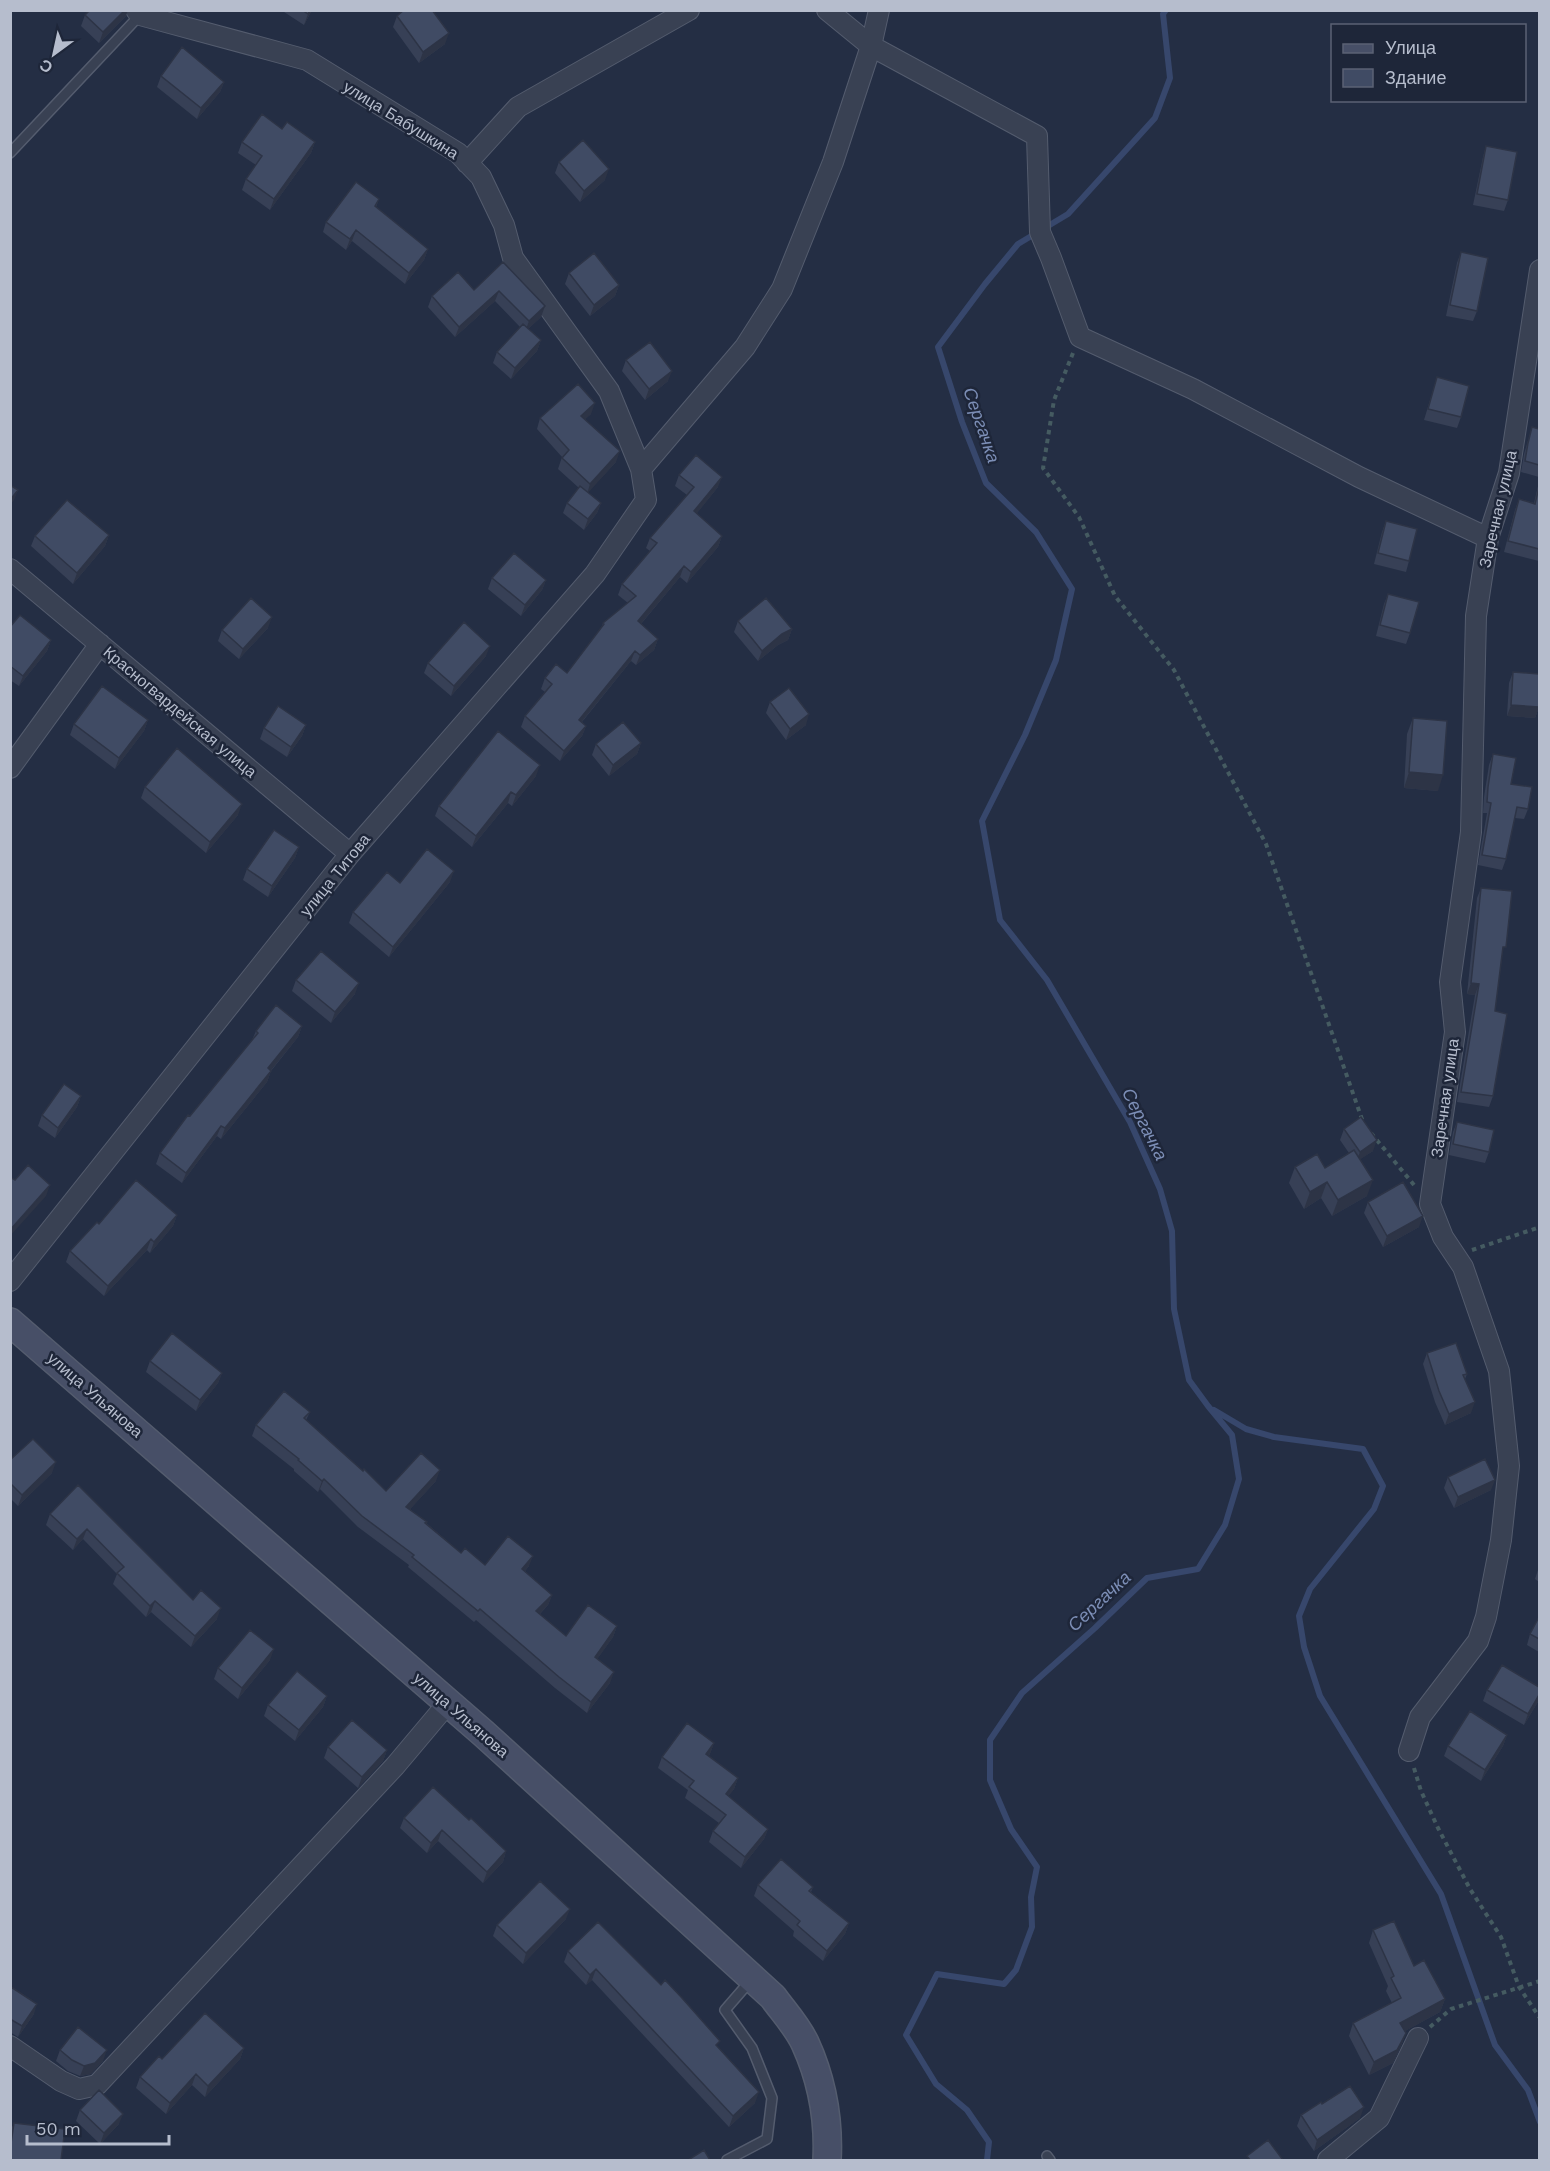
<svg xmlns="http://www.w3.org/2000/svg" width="1550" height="2171" viewBox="0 0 1550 2171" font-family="'Work Sans',sans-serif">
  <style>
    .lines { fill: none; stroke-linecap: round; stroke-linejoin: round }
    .stream { stroke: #37476c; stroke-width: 6 }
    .service-casing { stroke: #545c6e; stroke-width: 12 }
    .minor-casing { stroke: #545c6e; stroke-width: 22 }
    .secondary-casing { stroke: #545c6e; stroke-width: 30 }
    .path { stroke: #455b61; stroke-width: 4; stroke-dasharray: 4.5 4.5; stroke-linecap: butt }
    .service { stroke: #394153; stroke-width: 9 }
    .minor { stroke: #394153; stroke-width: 20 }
    .secondary { stroke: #474f67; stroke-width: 27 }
    .wall { fill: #374056 }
    .shaded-wall { fill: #2d3446 }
    .building { fill: #404b64; stroke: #2d3446; stroke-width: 1.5 }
    .labels { text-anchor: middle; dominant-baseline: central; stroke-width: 5; stroke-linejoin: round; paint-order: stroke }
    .street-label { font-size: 16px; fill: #b6bdcd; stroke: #1e2639 }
    .water-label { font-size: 18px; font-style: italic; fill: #7c8eb6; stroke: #1e2639 }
  </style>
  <rect width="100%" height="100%" fill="#242e44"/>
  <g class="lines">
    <path class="stream" d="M1214 1410 1246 1429 1274 1437 1363 1449 1383 1486 1374 1509 1310 1589 1299 1616 1304 1647 1320 1696 1441 1894 1495 2045 1528 2090 1540 2122
      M987 2160 989 2142 967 2110 936 2084 906 2035 937 1974 1004 1984 1016 1970 1032 1927 1031 1897 1037 1867 1011 1829 990 1780V1740L1022 1693 1095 1628 1147 1578 1198 1569 1225 1525 1239 1479 1232 1435 1208 1406 1189 1380 1174 1309 1172 1231 1160 1189 1130 1122 1047 980 1000 920 982 821 1025 735 1056 660 1072 589 1036 532 986 483 962 422 938 347 985 284 1018 244 1068 214 1155 118 1170 78 1163 14 1166 10"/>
    <defs>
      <path id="service" d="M10 153 140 15
        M1047 2156 1050 2160
        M727 2160 767 2139 772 2098 752 2048 725 2010 751 1980"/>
      <path id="minor" d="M827 10 871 46 1037 136 1040 232 1051 258 1080 337 1193 389 1359 477 1488 538
        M467 163 518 107 689 10
        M641 469 745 347 782 289 833 162 871 46 879 10
        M10 569 350 854
        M10 768 100 644
        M10 1281 350 854 595 574 646 500 641 469 609 391 513 258 504 225 481 177 458 153 307 60 140 15 136 10
        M1409 1751 1420 1717 1478 1641 1486 1617 1501 1540 1509 1466 1499 1371 1463 1267 1443 1237 1430 1204 1455 1032 1450 982 1471 832 1476 616 1488 538 1509 473 1540 270
        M10 2046 61 2081 79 2089 97 2085 395 1766 448 1703
        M1328 2160 1379 2118 1418 2038"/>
      <path id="secondary" d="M10 1322 483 1733 773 1997C783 2011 797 2026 805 2043 822 2080 829 2120 827 2160"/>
    </defs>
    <use href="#service" class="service-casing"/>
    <use href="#minor" class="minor-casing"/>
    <use href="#secondary" class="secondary-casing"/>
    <path class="path" d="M1073 353 1054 400 1043 468 1079 517 1115 596 1174 670 1266 844 1363 1122
      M1371 1133 1414 1185
      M1472 1250 1540 1227
      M1414 1768 1421 1791 1438 1828 1470 1889 1501 1937 1519 1987 1540 2018
      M1430 2027 1451 2009 1540 1981"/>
    <use href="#service" class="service"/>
    <use href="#minor" class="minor"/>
    <use href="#secondary" class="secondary"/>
  </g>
  <path class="wall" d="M281 10H312L304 25Z
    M85 15 126 16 99 43 81 26Z
    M397 16 445 44 419 63 393 27Z
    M161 76 224 82 220 92 197 119 157 87Z
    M242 142H315L311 153 270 210 242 190 246 179 256 165 238 153Z
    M1486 146 1508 200 1504 211 1473 205 1483 157Z
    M559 162 605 180 580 202 555 173Z
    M379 199 376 207 428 249 424 260 405 284 352 241 346 250 323 232 326 222Z
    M1461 252 1477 311 1473 321 1446 316 1457 263Z
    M503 262 545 306 541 317 528 329 541 340 537 351 511 379 493 363 497 352 520 327 495 301 455 337 428 307 432 296 474 290Z
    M569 273 619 285 615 296 590 316 565 284Z
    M626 360 668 381 645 400 622 371Z
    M1437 377 1461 417 1457 428 1424 420Z
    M591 414 585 419 616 462 588 492 601 503 597 513 584 530 563 513 567 503 579 488 558 469 562 457 537 429 540 418Z
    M1532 427 1539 429V477L1521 472 1524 454Z
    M679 475 718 487 696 514 722 536 718 547 687 583 680 577 641 624 658 639 654 650 636 665 631 661 582 722 586 726 582 736 560 761 521 727 525 716 545 692 541 689 545 678 567 673 601 629 603 623 628 603 618 595 622 584 650 551 646 548 650 538 687 495 675 486Z
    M1539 482V561L1504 552 1515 510 1519 499 1534 503Z
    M1386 521 1409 561 1406 572 1374 564 1382 532Z
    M109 535 105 546 73 584 31 546 35 536Z
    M492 578 546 580 542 590 521 616 488 589Z
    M1388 594 1410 633 1406 644 1376 636 1384 604Z
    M738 621 792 629 788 640 778 645 758 661 734 632Z
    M10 627 51 640 47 651 19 686 10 680Z
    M268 628 239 659 218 641 222 630Z
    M486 656 451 696 424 673 428 663Z
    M1513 672 1539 707 1535 718 1507 716 1509 683Z
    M770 702 806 725 786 740 766 713Z
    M1413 718 1438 791 1404 788 1407 734Z
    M148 720 144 731 115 769 70 735 74 724Z
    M306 725 302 736 287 757 260 739 264 728Z
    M641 743 637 754 609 776 592 755 596 744Z
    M1493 754 1511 784 1528 809 1524 819 1515 818 1506 859 1502 870 1478 865 1487 813H1483L1484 797 1489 765Z
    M536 776 512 806 508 803 472 847 435 816 439 806Z
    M145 787 238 815 206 853 141 798Z
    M299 847 295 858 268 897 243 880 247 869Z
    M450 882 389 957 349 923 353 912 400 883Z
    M1481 888 1502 957 1495 1011 1493 1096 1489 1107 1457 1102 1475 995 1467 994 1477 898Z
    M296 980 355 994 331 1023 292 991Z
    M302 1026 298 1037 271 1071 267 1082 221 1139 217 1136 182 1183 156 1164 160 1153 252 1040 256 1031Z
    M81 1096 77 1107 55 1138 38 1126 42 1115Z
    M1457 1122 1489 1152 1485 1163 1449 1155 1453 1132Z
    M1344 1129 1373 1151 1360 1159 1367 1196 1332 1216 1321 1198 1304 1209 1289 1183 1295 1167 1325 1168 1349 1153 1340 1140Z
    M1368 1202 1419 1227 1383 1247 1364 1213Z
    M177 1215 173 1226 150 1253 147 1250 104 1296 66 1262 70 1251 99 1224Z
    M1427 1353 1467 1374 1465 1379 1471 1413 1445 1425 1435 1402 1423 1364Z
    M150 1361 222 1373 218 1383 196 1411 146 1372Z
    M310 1412 306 1420 363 1471 386 1491 436 1481 410 1509 461 1553 485 1565 529 1566 525 1571 552 1595 548 1605 540 1614 566 1636 617 1626 613 1637 597 1659 610 1683 587 1713 555 1688 476 1620 474 1622 408 1567 409 1565 358 1527 320 1489 318 1492 294 1471V1469L252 1436 256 1425Z
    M10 1460 52 1473 18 1506 10 1498Z
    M1448 1477 1491 1490 1454 1508 1444 1488Z
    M78 1485 193 1600 217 1619 191 1647 151 1612 146 1617 113 1584 117 1574 83 1539 73 1550 46 1525 50 1514Z
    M1539 1567V1582L1535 1579Z
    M1539 1617V1652L1527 1645 1530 1634Z
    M270 1660 238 1699 214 1679 218 1668Z
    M1487 1690 1539 1700 1524 1725 1483 1701Z
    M327 1696 323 1707 295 1741 264 1716 268 1705Z
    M1507 1735 1503 1746 1481 1781 1444 1756 1448 1746Z
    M714 1743 709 1756 738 1778 734 1789 728 1796 768 1829 764 1839 741 1868 709 1842 713 1831 719 1823 685 1798 688 1790 658 1768 662 1757Z
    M328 1747 387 1750 383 1761 358 1788 324 1758Z
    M404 1818 469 1820 506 1851 503 1862 483 1883 438 1841 427 1853 400 1828Z
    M758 1885 813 1887 811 1892 849 1923 845 1934 823 1961 793 1936 794 1931 754 1896Z
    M566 1919 523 1964 493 1936 497 1925Z
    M1373 1930 1414 1966 1445 1999 1440 2012 1405 2031 1406 2033 1401 2046 1393 2063 1369 2075 1349 2036 1353 2023 1392 2003 1386 1991 1388 1986 1369 1943Z
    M568 1951 661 1985 718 2047 755 2103 729 2127 592 1980 586 1985 564 1962Z
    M10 1988 34 2014 18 2037 10 2032Z
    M244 2048 240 2059 205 2097 192 2085 166 2114 136 2088 140 2077 162 2059Z
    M60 2050 103 2061 91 2074 80 2076 68 2071 56 2061Z
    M1322 2104 1360 2118 1314 2151 1297 2126 1301 2115Z
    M80 2110 119 2124 100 2144 76 2121Z
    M14 2123 10 2160V2132Z"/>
  <path class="shaded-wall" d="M125 10H128L126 16 99 43 103 32Z
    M310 10H312L304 25 308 14Z
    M449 33 445 44 419 63 423 52Z
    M224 82 220 92 197 119 201 108Z
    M315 142 311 153 270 210 274 199Z
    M609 169 605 180 580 202 584 191Z
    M356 230 352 241 346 250 350 239Z
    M428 249 424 260 405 284 409 273Z
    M619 285 615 296 590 316 594 305Z
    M499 291 495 301 455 337 459 327Z
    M545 306 541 317 525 332 529 321Z
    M541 340 537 351 511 379 515 368Z
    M672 371 668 381 645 400 649 389Z
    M595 403 591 414 577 427 581 416Z
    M620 451 616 462 587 494 590 484Z
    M722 477 718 487 690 522 694 511Z
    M18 490 14 500 10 505V500Z
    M601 503 597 513 584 530 588 519Z
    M109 535 105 546 73 584 77 573Z
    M722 536 718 547 687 583 691 572Z
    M684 566 680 577 634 632 638 621Z
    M546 580 542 590 521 616 525 605Z
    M272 617 268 628 239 659 243 649Z
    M792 629 788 640 778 645 758 661 762 651 782 634Z
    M658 639 654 650 636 665 640 655Z
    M51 640 47 651 19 686 23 676Z
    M490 646 486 656 451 696 454 686Z
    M635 651 631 661 575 730 579 720Z
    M1511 705 1539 707 1535 718 1507 716Z
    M809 714 806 725 786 740 790 729Z
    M148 720 144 731 115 769 119 758Z
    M306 725 302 736 287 757 291 747Z
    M586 726 582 736 560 761 564 751Z
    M641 743 637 754 609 776 613 765Z
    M540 765 536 776 512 806 516 795Z
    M1409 772 1443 775 1438 791 1404 788Z
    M511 792 508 803 472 847 476 836Z
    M242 804 238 815 206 853 210 842Z
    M299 847 295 858 268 897 272 886Z
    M454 871 450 882 389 957 393 947Z
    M359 983 355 994 331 1023 335 1012Z
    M1471 983 1479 984 1475 995 1467 994Z
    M302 1026 298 1037 264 1079 268 1068Z
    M271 1071 267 1082 221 1139 225 1128Z
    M81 1096 77 1107 55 1138 58 1128Z
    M221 1126 217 1136 182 1183 186 1173Z
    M1377 1140 1373 1151 1356 1162 1360 1152Z
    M1373 1180 1367 1196 1332 1216 1338 1200Z
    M1327 1182 1321 1198 1304 1209 1310 1192Z
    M50 1185 46 1196 10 1236V1230Z
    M177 1215 173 1226 150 1253 154 1242Z
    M1423 1216 1419 1227 1383 1247 1387 1236Z
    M151 1239 147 1250 104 1296 108 1286Z
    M222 1373 218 1383 196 1411 200 1400Z
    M1475 1402 1471 1413 1445 1425 1449 1414Z
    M56 1462 52 1473 18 1506 22 1495Z
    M440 1470 436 1481 403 1517 406 1507Z
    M324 1479 320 1489 318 1492 322 1481Z
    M1495 1480 1491 1490 1454 1508 1458 1497Z
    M87 1529 83 1539 73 1550 77 1539Z
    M533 1556 529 1566 518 1579 522 1569Z
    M552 1595 548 1605 532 1622 536 1611Z
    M155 1601 151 1612 146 1617 150 1606Z
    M221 1608 217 1619 191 1647 195 1636Z
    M617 1626 613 1637 591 1668 595 1657Z
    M274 1649 270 1660 238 1699 242 1688Z
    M614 1672 610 1683 587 1713 591 1702Z
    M1539 1695V1700L1524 1725 1528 1714Z
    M327 1696 323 1707 295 1741 299 1730Z
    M1507 1735 1503 1746 1481 1781 1485 1770Z
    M714 1743 710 1754 702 1765 706 1754Z
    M387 1750 383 1761 358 1788 362 1777Z
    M738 1778 734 1789 722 1805 726 1794Z
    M768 1829 764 1839 741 1868 745 1857Z
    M442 1830 438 1841 427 1853 431 1843Z
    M506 1851 503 1862 483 1883 487 1872Z
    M570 1909 566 1919 523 1964 526 1953Z
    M849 1923 845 1934 823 1961 827 1951Z
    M596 1969 592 1980 586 1985 590 1975Z
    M1445 1999 1440 2012 1396 2036 1400 2023Z
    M37 2004 34 2014 18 2037 22 2026Z
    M1406 2033 1401 2046 1393 2063 1369 2075 1374 2062Z
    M244 2048 240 2059 205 2097 208 2086Z
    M107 2050 103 2061 91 2074 80 2076 84 2066Z
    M196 2074 192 2085 166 2114 170 2103Z
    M759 2092 755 2103 729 2127 733 2116Z
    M1364 2107 1360 2118 1314 2151 1317 2140Z
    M123 2114 119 2124 100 2144 104 2133Z"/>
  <path class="building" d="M90 10H125L103 32 85 15Z
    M302 10H310L308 14Z
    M404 10H432L449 33 423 52 397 16Z
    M182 47 224 82 201 108 161 76Z
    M262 114 282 129 287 122 315 142 274 199 246 179 262 156 242 142Z
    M583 140 609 169 584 191 559 162Z
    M1486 146 1517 152 1508 200 1477 194Z
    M356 182 379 199 375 206 428 249 409 273 356 230 350 239 326 222Z
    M1461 252 1488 258 1477 311 1450 305Z
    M594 253 619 285 594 305 569 273Z
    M503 262 545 306 529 321 499 291 459 327 432 296 458 272 474 290Z
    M523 324 541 340 515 368 497 352Z
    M650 342 672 371 649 389 626 360Z
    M1437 377 1469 386 1461 417 1428 409Z
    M578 384 595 403 581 416 620 451 590 484 562 458 569 450 540 418Z
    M1532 427 1539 429V465L1525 461 1528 443Z
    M696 455 722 477 694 511 722 536 691 572 684 566 638 621 658 639 640 655 635 651 579 720 586 726 564 751 525 716 552 684 545 678 556 664 567 673 604 624 603 623 636 596 622 584 657 543 650 538 694 487 679 475Z
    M10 485 18 490 10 500Z
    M580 486 601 503 588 519 567 503Z
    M1539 487V549L1508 541 1519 499 1535 504Z
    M67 500 109 535 77 573 35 536Z
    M1386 521 1417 529 1409 561 1378 553Z
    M514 553 546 580 525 605 492 578Z
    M1388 594 1419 602 1410 633 1380 625Z
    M251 598 272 617 243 649 222 630Z
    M766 598 792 629 782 634 762 651 738 621Z
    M20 615 51 640 23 676 10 666V627Z
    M464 622 490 646 454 686 428 663Z
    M1513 672 1539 674V707L1511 705Z
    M102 686 148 720 119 758 74 724Z
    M789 688 809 714 790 729 770 702Z
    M278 706 306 725 291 747 264 728Z
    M1413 718 1447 721 1443 775 1409 772Z
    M623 722 641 743 613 765 596 744Z
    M498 731 540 765 516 795 511 792 476 836 439 806Z
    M177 748 242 804 210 842 145 787Z
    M1493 754 1516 758 1511 784 1532 787 1528 809 1517 807 1506 859 1482 855 1491 803 1487 802 1488 787Z
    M274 830 299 847 272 886 247 869Z
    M427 849 454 871 393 947 353 912 387 872 400 883Z
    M1481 888 1512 891 1506 947H1503L1495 1011 1507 1014 1493 1096 1461 1092 1479 984 1471 983Z
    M321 951 359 983 335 1012 296 980Z
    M276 1005 302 1026 268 1068 271 1071 225 1128 221 1126 186 1173 160 1153 188 1115 190 1116 258 1033 256 1031Z
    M64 1084 81 1096 58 1128 42 1115Z
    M1361 1117 1377 1140 1360 1152 1344 1129Z
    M1457 1122 1494 1130 1489 1152 1453 1144Z
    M1354 1150 1373 1180 1338 1200 1327 1182 1310 1192 1295 1167 1317 1154 1325 1168Z
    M28 1165 50 1185 10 1230V1177L15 1180Z
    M136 1180 177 1215 154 1242 151 1239 108 1286 70 1251 97 1222 99 1224Z
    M1403 1182 1423 1216 1387 1236 1368 1202Z
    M172 1333 222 1373 200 1400 150 1361Z
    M1456 1343 1467 1374 1463 1375 1475 1402 1449 1414 1439 1391 1427 1353Z
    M284 1391 310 1412 304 1418 363 1471 364 1469 386 1491 421 1453 440 1470 406 1507 427 1522 425 1523 461 1553 465 1548 485 1565 508 1536 533 1556 522 1569 552 1595 536 1611 566 1636 588 1605 617 1626 595 1657 614 1672 591 1702 559 1677 480 1609 478 1611 412 1557 414 1555 362 1516 324 1479 322 1481 298 1460 299 1459 256 1425Z
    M33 1439 56 1462 22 1495 10 1483V1460Z
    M1485 1459 1495 1480 1458 1497 1448 1477Z
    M78 1485 193 1600 201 1590 221 1608 195 1636 155 1601 150 1606 117 1573 124 1567 87 1529 77 1539 50 1514Z
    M1539 1617V1639L1530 1634Z
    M250 1630 274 1649 242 1688 218 1668Z
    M1502 1665 1539 1687V1695L1528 1714 1487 1690Z
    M297 1671 327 1696 299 1730 268 1705Z
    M1470 1711 1507 1735 1485 1770 1448 1746Z
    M352 1720 387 1750 362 1777 328 1747Z
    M687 1723 714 1743 706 1754 738 1778 726 1794 768 1829 745 1857 713 1831 726 1815 689 1787 694 1781 662 1757Z
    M433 1787 469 1820 471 1818 506 1851 487 1872 442 1830 431 1843 404 1818Z
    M781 1859 813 1887 809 1891 849 1923 827 1951 797 1925 800 1921 758 1885Z
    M540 1881 570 1909 526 1953 497 1925Z
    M1394 1921 1414 1966 1424 1960 1445 1999 1400 2023 1406 2033 1397 2050 1374 2062 1353 2023 1401 1998 1391 1978 1394 1976 1373 1930Z
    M598 1922 661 1985 665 1980 682 1998 720 2041 716 2045 759 2092 733 2116 596 1969 590 1975 568 1951Z
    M11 1987 37 2004 22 2026 10 2019Z
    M205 2013 244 2048 208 2086 196 2074 170 2103 140 2077 159 2056 162 2059Z
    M78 2027 107 2050 95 2063 84 2066 72 2060 60 2050Z
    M1350 2086 1364 2107 1317 2140 1301 2115 1321 2102 1322 2104Z
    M99 2090 123 2114 104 2133 80 2110Z
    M14 2123 65 2129 61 2160H10V2150Z
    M1268 2140 1283 2160H1250L1247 2156Z
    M704 2150 710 2160H688Z"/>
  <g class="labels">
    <g class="street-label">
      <text transform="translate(401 120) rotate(32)">улица Бабушкина</text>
      <text transform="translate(1498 509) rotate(-77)">Заречная улица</text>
      <text transform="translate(180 712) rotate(40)">Красногвардейская улица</text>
      <text transform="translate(335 875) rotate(-51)">улица Титова</text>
      <text transform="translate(1445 1098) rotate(-82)">Заречная улица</text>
      <text transform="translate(95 1395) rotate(41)">улица Ульянова</text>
      <text transform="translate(461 1715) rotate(41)">улица Ульянова</text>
    </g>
    <g class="water-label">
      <text transform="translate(982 425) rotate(71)">Сергачка</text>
      <text transform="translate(1145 1124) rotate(63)">Сергачка</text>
      <text transform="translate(1099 1601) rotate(-43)">Сергачка</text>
    </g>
  </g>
  <rect width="1550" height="2171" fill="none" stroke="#b6bdcd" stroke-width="24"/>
  <rect x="1331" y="24" width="195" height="78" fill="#1e2639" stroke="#5b6274" stroke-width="1.5"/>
  <rect x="1343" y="44" width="30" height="9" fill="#474f67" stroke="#5b6274" stroke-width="1.5"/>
  <text x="1385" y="54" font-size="18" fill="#b6bdcd">Улица</text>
  <rect x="1343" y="69" width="30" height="18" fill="#404b64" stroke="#5b6274" stroke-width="1.5"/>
  <text x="1385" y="84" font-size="18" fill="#b6bdcd">Здание</text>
  <g transform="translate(54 54) rotate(213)" stroke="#1e2639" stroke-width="4.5" paint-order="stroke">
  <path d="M0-4.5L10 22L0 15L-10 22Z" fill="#b6bdcd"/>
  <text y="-9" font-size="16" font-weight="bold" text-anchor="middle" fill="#b6bdcd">С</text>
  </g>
  <path d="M27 2135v9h142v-9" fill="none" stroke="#b6bdcd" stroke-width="3"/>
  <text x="36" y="2135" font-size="18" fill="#b6bdcd" stroke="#1e2639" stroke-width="4.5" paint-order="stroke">50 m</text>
</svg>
